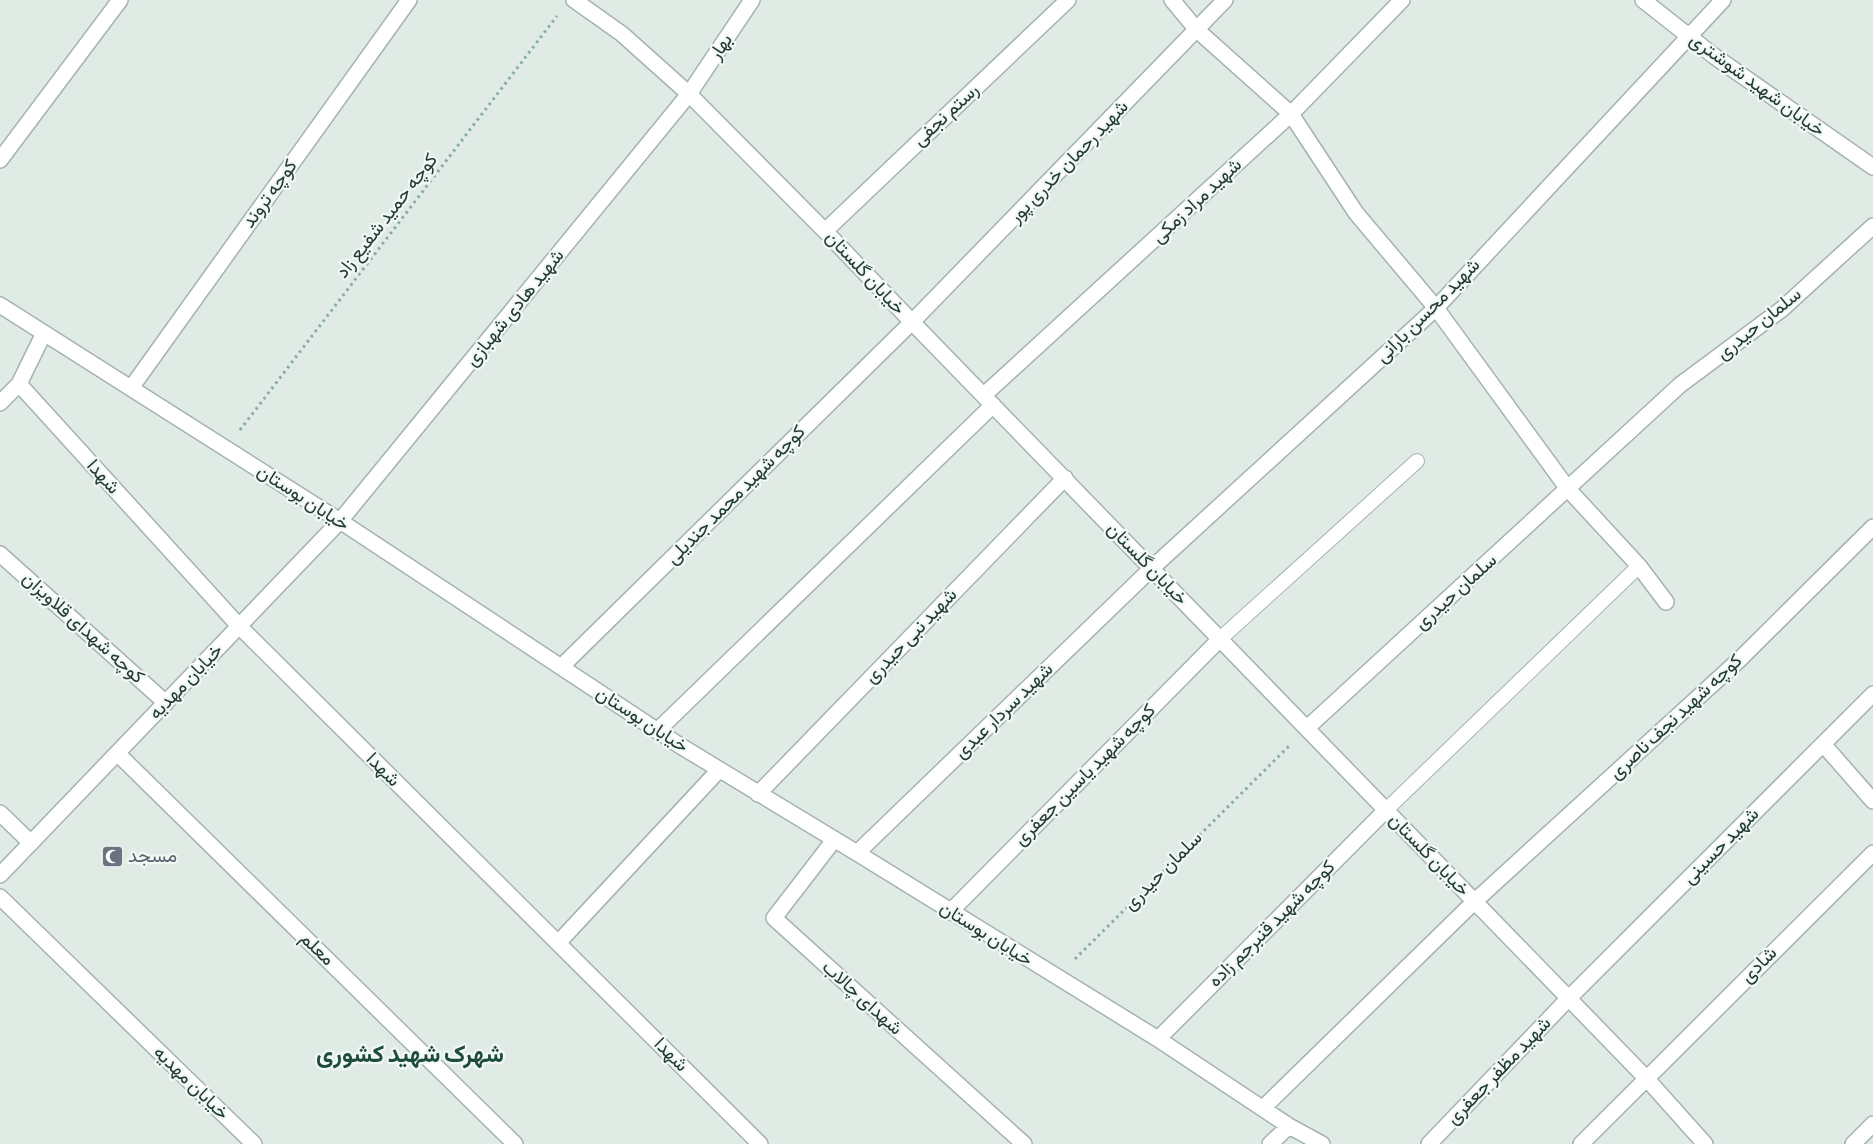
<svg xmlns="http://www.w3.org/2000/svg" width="1873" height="1144" viewBox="0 0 1873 1144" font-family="'Alegreya Sans',Vazirmatn,sans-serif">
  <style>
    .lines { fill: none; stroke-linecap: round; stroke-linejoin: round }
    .lane-casing { stroke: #a4b3ad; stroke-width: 16 }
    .street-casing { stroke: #a4b3ad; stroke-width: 18 }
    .path { stroke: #83ad9f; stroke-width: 3; stroke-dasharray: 2.5 4; stroke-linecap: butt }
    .lane { stroke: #fff; stroke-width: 14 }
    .street { stroke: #fff; stroke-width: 15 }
    .labels { text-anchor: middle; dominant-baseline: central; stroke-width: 4.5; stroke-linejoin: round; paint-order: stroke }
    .street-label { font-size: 19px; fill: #223b34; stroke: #f2f8f4 }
    .worship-label { font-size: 19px; fill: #5b616d; stroke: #f2f8f4; text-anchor: start }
    .district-label { font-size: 24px; font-weight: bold; fill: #1f4c40; stroke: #f2f8f4 }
  </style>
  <rect width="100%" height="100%" fill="#e1ebe6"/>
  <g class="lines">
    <defs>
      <path id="lane" d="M1220 639 1417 461
        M1386 810 1639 566"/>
      <path id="street" d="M574 0 622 34 689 94 825 231 912 322 1646 1078 1705 1144
        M1172 0 1197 30 1291 114 1356 213 1436 308 1568 489 1639 566 1666 602
        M1643 0 1714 56 1873 167
        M0 160 120 0
        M825 231 1068 0
        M0 305 340 521 679 745 857 853 1158 1039 1289 1126 1322 1144
        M19 384 239 626 760 1144
        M131 388 409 0
        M984 395 1291 114 1402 0
        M0 403 19 384 44 333
        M0 554 166 703
        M561 667 912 322 1225 0
        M1307 728 1680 385 1782 309 1873 226
        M657 731 993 405
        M1823 744 1873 801
        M118 754 515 1144
        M758 794 1065 478
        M0 813 31 843
        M834 840 774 918 1024 1144
        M857 853 1152 568 1436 308 1723 0
        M0 875 340 521 689 94 752 0
        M0 897 254 1144
        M950 912 1220 639
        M558 943 719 770
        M1158 1039 1386 810
        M1263 1108 1475 901 1739 660 1873 527
        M1270 1144 1289 1126
        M1429 1144 1569 998 1873 694
        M1581 1144 1873 853
        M1853 1144 1873 1124"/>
    </defs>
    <use href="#lane" class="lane-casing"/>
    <use href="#street" class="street-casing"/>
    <path class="path" d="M240 430 557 16
      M1075 959 1290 745"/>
    <use href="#lane" class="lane"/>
    <use href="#street" class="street"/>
  </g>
  <defs>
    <symbol id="mosque-square" viewBox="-11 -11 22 22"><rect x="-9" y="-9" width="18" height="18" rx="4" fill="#6b7280" stroke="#f2f8f4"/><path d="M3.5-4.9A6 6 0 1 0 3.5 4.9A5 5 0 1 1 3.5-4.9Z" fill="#fff"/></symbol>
  </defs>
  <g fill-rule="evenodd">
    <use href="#mosque-square" x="100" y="844" width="25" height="25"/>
  </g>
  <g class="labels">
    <g class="street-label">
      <text transform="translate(721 47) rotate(-56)">بهار</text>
      <text transform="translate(1757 85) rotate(36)">خیابان شهید شوشتری</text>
      <text transform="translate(946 115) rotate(-43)">رستم نجفی</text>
      <text transform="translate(1069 162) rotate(-46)">شهید رحمان خدری پور</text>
      <text transform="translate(270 194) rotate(-54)">کوچه تروند</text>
      <text transform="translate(1197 201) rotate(-43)">شهید مراد زمکی</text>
      <text transform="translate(387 216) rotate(-52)">کوچه حمید شفیع زاد</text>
      <text transform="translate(865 273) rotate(47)">خیابان گلستان</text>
      <text transform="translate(515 308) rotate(-51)">شهید هادی شهبازی</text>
      <text transform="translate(1428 311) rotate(-45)">شهید محسن بارانی</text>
      <text transform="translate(1759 324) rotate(-39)">سلمان حیدری</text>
      <text transform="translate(103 477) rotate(48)">شهدا</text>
      <text transform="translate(736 495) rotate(-45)">کوچه شهید محمد جندیلی</text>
      <text transform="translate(303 498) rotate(33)">خیابان بوستان</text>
      <text transform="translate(1147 564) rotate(46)">خیابان گلستان</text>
      <text transform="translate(1456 592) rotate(-42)">سلمان حیدری</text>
      <text transform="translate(83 628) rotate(42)">کوچه شهدای قلاویزان</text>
      <text transform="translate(911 636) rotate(-46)">شهید نبی حیدری</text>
      <text transform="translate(186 682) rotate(-46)">خیابان مهدیه</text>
      <text transform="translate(1004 711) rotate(-44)">شهید سردار عبدی</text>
      <text transform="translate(1676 717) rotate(-43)">کوچه شهید نجف ناصری</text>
      <text transform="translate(642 720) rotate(33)">خیابان بوستان</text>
      <text transform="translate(383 770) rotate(45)">شهدا</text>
      <text transform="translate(1085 775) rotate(-45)">کوچه شهید یاسین جعفری</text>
      <text transform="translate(1721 846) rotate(-45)">شهید حسینی</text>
      <text transform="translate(1429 855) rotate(46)">خیابان گلستان</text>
      <text transform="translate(1163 871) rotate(-45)">سلمان حیدری</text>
      <text transform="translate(1272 924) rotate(-45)">کوچه شهید قنبرجم زاده</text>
      <text transform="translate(986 934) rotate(32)">خیابان بوستان</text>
      <text transform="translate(317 949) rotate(44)">معلم</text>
      <text transform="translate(1759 965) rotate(-45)">شادی</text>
      <text transform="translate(862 998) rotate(42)">شهدای چالاب</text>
      <text transform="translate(671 1055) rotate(45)">شهدا</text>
      <text transform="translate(1499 1071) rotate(-46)">شهید مظفر جعفری</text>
      <text transform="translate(191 1083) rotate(44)">خیابان مهدیه</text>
    </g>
    <g class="worship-label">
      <text x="128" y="856">مسجد</text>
    </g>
    <g class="district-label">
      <text x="410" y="1055">شهرک شهید کشوری</text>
    </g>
  </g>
</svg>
